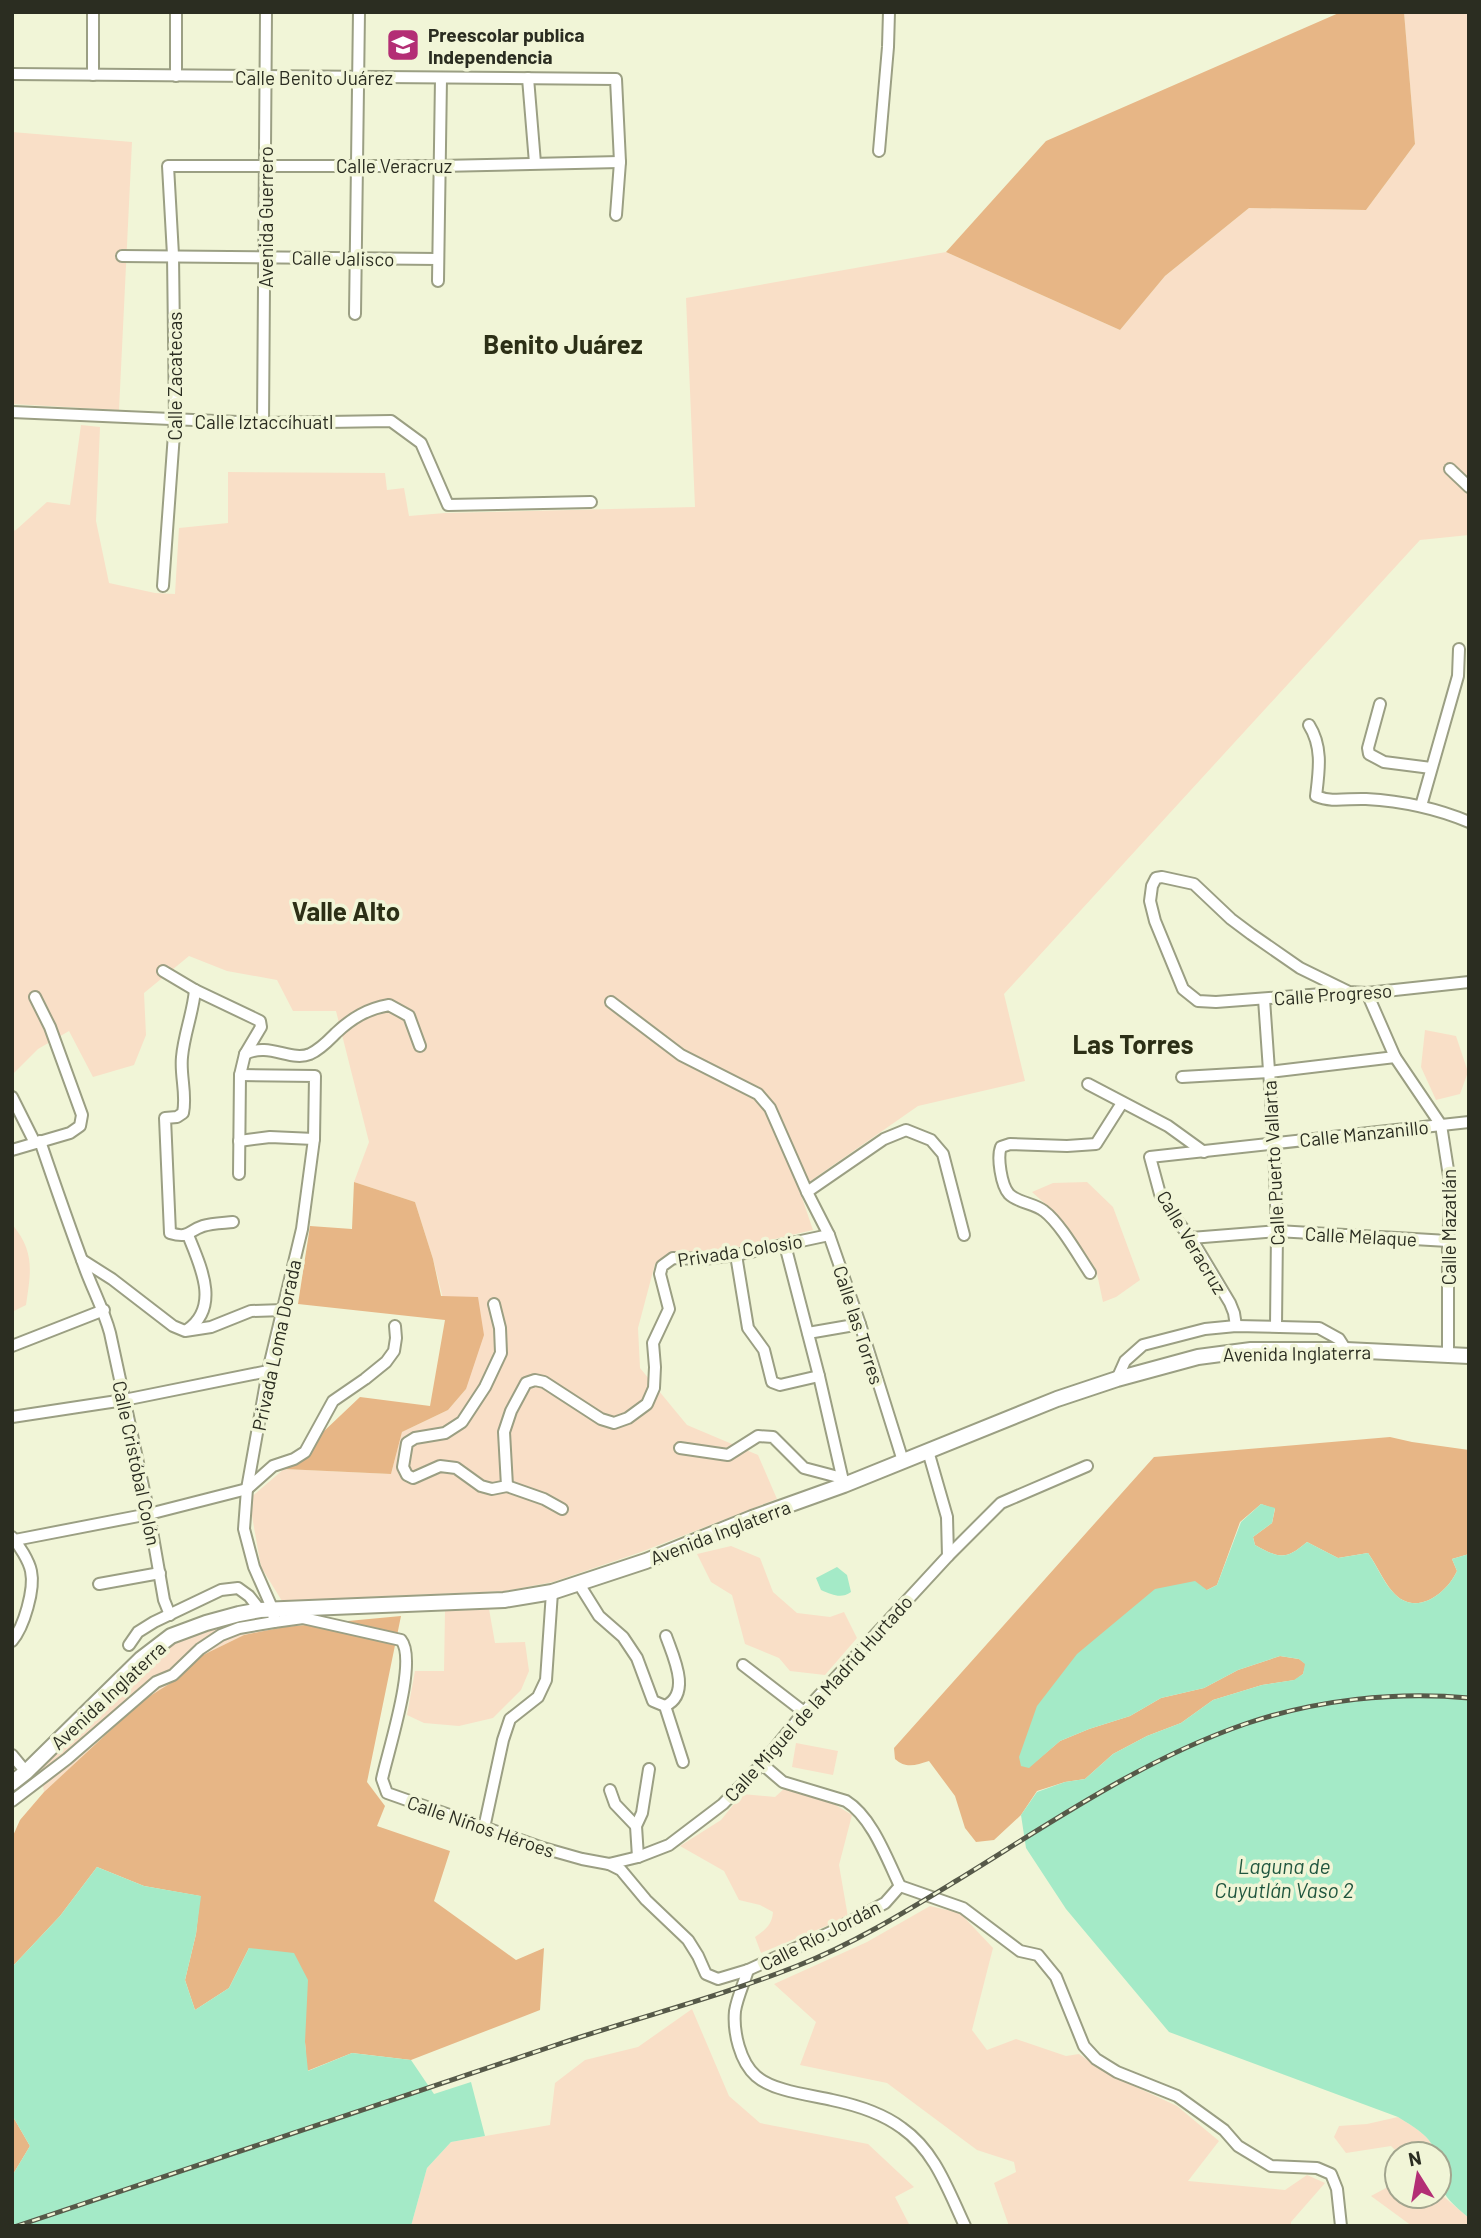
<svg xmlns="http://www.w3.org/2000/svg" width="1481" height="2238" font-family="Barlow,sans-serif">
	<rect width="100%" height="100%" fill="#f1f5d7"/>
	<g fill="#f9dfc7">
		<path d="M1404,12H1469V535L1420,540L1004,994L1025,1081L918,1106L799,1189L813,1230L724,1251L674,1252L655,1264L638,1328L640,1368L687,1425L758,1455L777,1499L641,1552L553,1582L505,1591L282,1601L261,1567L249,1499L284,1469L391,1474L402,1432L448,1410L466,1389L433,1259L415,1202L354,1182L369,1142L336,1011H293L277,980L227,971L189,956L144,993L146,1035L134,1065L93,1077L69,1031L38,1049L12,1075V531L16,530L47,502L70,505L81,425L100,427L96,521L109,583L155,593L175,594L179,528L228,523V472L385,473L387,490L404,488L409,516L445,513L695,507L686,298L946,252L1120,330L1165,276L1249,208L1366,210L1415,144Z"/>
		<path d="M12,132L132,142L119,410L12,404Z"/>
		<path d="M1425,1030L1456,1036L1468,1072L1460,1094L1436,1100L1421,1067Z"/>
		<path d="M1087,1182L1113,1207L1140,1280L1116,1297L1103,1302L1096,1269L1050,1208L1032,1192L1053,1183Z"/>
		<path d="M12,1224C35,1252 31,1271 26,1305L12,1312Z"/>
		<path d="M731,1546L760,1558L773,1592L797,1613L830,1617L844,1612L857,1638L825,1675L790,1671L779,1658L745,1644L732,1595L711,1582L697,1554Z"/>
		<path d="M489,1609L495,1643L525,1642L529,1671L521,1690L493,1718L459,1726L424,1723L407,1715L415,1671H444L445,1611Z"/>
		<path d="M255,1618L272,1630L244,1635L203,1655L177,1679L142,1701L44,1792L40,1768L145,1667L172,1644L211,1628Z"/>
		<path d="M796,1743L838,1751L833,1775L792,1767Z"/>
		<path d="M786,1787L824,1798L852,1815L839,1865L848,1917L761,1953L755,1937C765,1930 772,1925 773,1912L760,1905L739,1900L724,1871L680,1846L721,1820L742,1794L775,1797Z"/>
		<path d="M930,1906L960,1913L993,1948L972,2030L987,2050L1016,2039L1066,2056L1079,2054L1106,2073L1177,2106L1219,2141L1188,2181L1285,2190L1307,2175L1325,2183L1291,2222V2226H1009L994,2183L1016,2172L1014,2162L977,2150L887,2083L800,2065L816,2022L774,1984L867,1942Z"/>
		<path d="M692,2009L729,2096L760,2123L868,2144L914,2187L895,2197L910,2226H411L427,2168L451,2142L550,2125L555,2083L585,2060L638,2047Z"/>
		<path d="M1398,2117C1412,2126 1432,2136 1436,2154H1399L1391,2146L1346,2153L1334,2137L1339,2126L1367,2124Z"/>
		<path d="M1439,2172L1444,2197L1469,2218V2226H1412L1371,2196L1397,2182V2196H1439Z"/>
	</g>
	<g fill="#e7b686">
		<path d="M1341,12H1404L1415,144L1366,210L1249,208L1165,276L1120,330L946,252L1046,141Z"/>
		<path d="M354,1182L415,1202L433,1259L441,1296L478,1297L484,1335L466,1389L448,1410L402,1432L391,1474L284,1469L360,1397L430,1406L445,1320L298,1304L310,1226L352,1229Z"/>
		<path d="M1390,1437L1412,1442L1469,1450V1554L1452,1559L1457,1571C1446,1595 1414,1618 1392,1591C1384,1582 1376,1564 1368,1553L1338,1558L1307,1542C1285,1561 1279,1558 1255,1545L1253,1537L1272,1523L1275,1509L1261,1504L1240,1522L1217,1585L1207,1590L1029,1767L1060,1741L1089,1729L1130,1716L1161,1698L1204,1688L1238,1670L1280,1656L1299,1659L1306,1664L1303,1674L1295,1680L1262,1685L1213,1700L1181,1723L1147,1736L1113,1754L1085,1779L1065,1782L1037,1791L1021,1815L994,1840L976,1842L965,1828L955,1796L929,1761C916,1765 906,1769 895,1759L894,1748L1154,1457Z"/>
		<path d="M401,1616L367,1782L385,1806L377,1826L450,1851L434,1901L516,1960L544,1948L540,2010L411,2060L352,2053L307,2071L305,2042L249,1948L229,1988L195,2010L185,1980L196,1934L200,1896L144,1886L97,1867L60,1916L12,1967V1838L20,1820L44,1792L142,1701L177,1679L203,1655L244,1635L284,1627Z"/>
		<path d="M12,2115L30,2146L12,2176Z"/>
	</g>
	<g fill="#a4eac7">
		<path d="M1261,1504L1275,1508L1272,1523L1253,1537L1255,1545C1279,1558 1285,1561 1307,1542L1338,1558L1368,1553C1376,1564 1383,1581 1392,1591C1414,1618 1446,1595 1457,1571L1452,1559L1469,1554V2218C1441,2194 1439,2192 1439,2154H1436C1432,2136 1412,2126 1398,2117L1169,2032L1066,1909L1026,1848L1021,1815L1037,1792L1065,1782L1085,1779L1113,1754L1147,1736L1181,1723L1213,1700L1262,1685L1294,1680L1303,1674L1305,1664L1299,1659L1280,1656L1238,1670L1204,1688L1161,1698L1130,1716L1089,1729L1060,1741L1029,1768L1021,1766L1019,1757L1037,1706L1077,1654L1155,1589L1195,1581L1207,1590L1217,1585L1241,1522Z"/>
		<path d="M837,1567L847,1575L851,1592C841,1599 833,1595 821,1590L816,1578Z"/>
		<path d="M97,1867L144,1886L201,1896L196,1934L185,1980L195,2010L229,1988L249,1948L294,1953L308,1980L305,2042L308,2071L352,2053L411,2060L434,2094L471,2082L485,2136L451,2142L427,2168L411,2226H12V2176L30,2146L12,2115V1967L60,1916Z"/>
	</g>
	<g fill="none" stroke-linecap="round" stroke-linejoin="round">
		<defs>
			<g id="minor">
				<path d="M12,74L616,79L620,162L616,215"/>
				<path d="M93,75V12"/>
				<path d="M176,76V12"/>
				<path d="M528,78L535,163"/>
				<path d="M879,151L888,47L889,12"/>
				<path d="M122,256L438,259"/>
				<path d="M438,281L441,78"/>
				<path d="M355,314L359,12"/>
				<path d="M12,412L263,423L391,421L421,443L448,505L591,502"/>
				<path d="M263,423L266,12"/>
				<path d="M1450,469L1469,487"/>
				<path d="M163,586L175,420L173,255L168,166H440L620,162"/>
				<path d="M1380,704L1368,748L1369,754L1384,762L1431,768"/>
				<path d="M1309,725C1323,747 1319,771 1316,796C1332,803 1349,798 1366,799C1401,801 1436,808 1469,822"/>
				<path d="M1421,806L1458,676L1459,649"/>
				<path d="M163,971L195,990L260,1021L261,1027L245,1054L240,1075L239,1174"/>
				<path d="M195,990C193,1013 184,1034 182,1057C180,1076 187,1094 183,1113L177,1117L165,1118L170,1233C189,1239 188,1231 203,1226C212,1223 224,1223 233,1222"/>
				<path d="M1349,992L1300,968L1251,934L1231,919L1194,884L1162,877L1156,878L1152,886L1150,901L1155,921L1183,989L1198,1001L1216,1002L1349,992L1367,993L1469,982"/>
				<path d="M1367,993L1395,1057L1441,1125L1451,1189L1448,1241V1355"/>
				<path d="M1264,999L1274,1142L1277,1231L1276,1326"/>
				<path d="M611,1002L681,1055L758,1094L770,1108L807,1192L829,1235L860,1324L903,1461"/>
				<path d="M245,1054C269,1042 291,1062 310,1054C321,1049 328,1041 336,1033C352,1018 367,1009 389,1005L409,1016L420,1046"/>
				<path d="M240,1075L315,1076L314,1139L302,1229L268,1371L247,1489L244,1529L254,1567L273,1610L274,1622L303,1618L401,1640C418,1660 388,1751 382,1779L387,1793L543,1848L582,1859L609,1864L638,1857L669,1845L723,1804L762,1764L804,1712L948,1556L947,1517L928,1451"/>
				<path d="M1182,1077L1269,1072L1395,1057"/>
				<path d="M1088,1084L1168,1126L1204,1152"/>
				<path d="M12,1097L35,1143"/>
				<path d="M40,1141C55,1185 70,1228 86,1271C94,1292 104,1311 110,1333L149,1514L164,1600L170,1615"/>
				<path d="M239,1141L270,1137L314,1139"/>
				<path d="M12,1150L70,1133L80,1126L82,1115L50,1027L35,997"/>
				<path d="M807,1192L884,1139L906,1130L931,1140L943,1154L964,1235"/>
				<path d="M1191,1238L1277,1231L1448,1241"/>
				<path d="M785,1245L819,1376L844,1485"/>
				<path d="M736,1255L748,1328L764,1350L772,1382L780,1385L819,1376"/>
				<path d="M82,1260L112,1279L173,1326L185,1331L211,1327L251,1311L284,1310"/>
				<path d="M1090,1273C1078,1255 1060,1223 1044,1211C1034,1203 1018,1203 1009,1194C1001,1185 997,1157 1001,1147L1010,1144L1067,1146L1096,1144L1122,1103"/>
				<path d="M494,1304L500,1328L501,1353L485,1387L462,1422L445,1433L415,1438L407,1443L403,1467L407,1475L413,1478L440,1466L456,1468L481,1486L492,1489L507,1486L504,1432L511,1411L526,1383L535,1380L544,1382L601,1419L614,1423L628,1418L647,1404L654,1388L655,1367L653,1343L669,1309L660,1274L662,1266L673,1258L703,1259L736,1255L829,1235"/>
				<path d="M1236,1326L1234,1313L1230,1303L1191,1238L1177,1221L1160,1194L1150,1157L1469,1122"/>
				<path d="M187,1330C221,1307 200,1265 188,1235"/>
				<path d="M808,1333L860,1324"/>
				<path d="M12,1346L104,1310"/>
				<path d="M1117,1379L1125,1361L1143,1345L1205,1329L1236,1326L1319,1328L1339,1339L1346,1350"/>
				<path d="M12,1417L124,1400L268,1371"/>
				<path d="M680,1448L728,1455L758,1436L773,1437L804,1468L842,1478"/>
				<path d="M507,1486L544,1499L562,1509"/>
				<path d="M12,1537C19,1545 29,1561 31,1571C35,1589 24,1627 12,1641"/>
				<path d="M15,1540L149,1514L247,1489L273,1466L294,1459L305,1452L333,1401L365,1379L386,1362L394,1351L396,1338L395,1326"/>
				<path d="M948,1556L1001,1503L1087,1466"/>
				<path d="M99,1584L160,1573"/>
				<path d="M579,1584L599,1616L623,1637L637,1658L653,1701L665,1706L683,1762"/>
				<path d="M129,1645L138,1632L154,1622L221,1590L238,1588L249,1596L260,1610"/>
				<path d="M743,1665L804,1712"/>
				<path d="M665,1706C692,1694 673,1656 666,1636"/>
				<path d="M12,1755L26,1772"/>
				<path d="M762,1764L783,1782L846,1801C872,1817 887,1859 900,1886"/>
				<path d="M610,1790L615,1804L636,1826"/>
				<path d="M12,1801L67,1759L156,1682L173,1675L200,1649L221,1635L239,1628L274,1622"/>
				<path d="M484,1828L503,1740L510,1719L538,1697L546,1680L552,1592"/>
				<path d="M638,1857L636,1826L642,1813L649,1769"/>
				<path d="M609,1864L621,1870L646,1900L688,1940L698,1956L706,1974L718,1979L748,1970L831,1932L885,1903L900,1886"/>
				<path d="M900,1886L963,1908L1020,1951L1038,1955L1056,1977L1084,2046L1096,2059L1117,2072L1177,2096L1224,2130L1238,2146L1271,2166L1317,2168L1331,2174L1337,2189L1341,2226"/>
				<path d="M748,1970C744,1983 737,1998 735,2011C733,2032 740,2062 756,2076C773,2091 810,2095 832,2100C856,2105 882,2113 902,2128C935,2151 948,2190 965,2226"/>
			</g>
			<path id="secondary" d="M12,1783L26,1772L141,1659L171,1636L206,1623L239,1614L260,1610L504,1600L552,1592L646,1561L752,1518L844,1485L1057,1399L1117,1379L1198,1357L1251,1350H1346L1469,1356"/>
		</defs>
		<use href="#minor" stroke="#9b9f83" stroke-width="14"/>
		<use href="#secondary" stroke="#9b9f83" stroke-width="18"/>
		<use href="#minor" stroke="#fff" stroke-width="10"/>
		<use href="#secondary" stroke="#fff" stroke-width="14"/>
		<defs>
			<path id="rail" d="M17,2226C198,2165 379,2104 559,2044C639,2017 719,1997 797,1966C853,1944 905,1912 956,1881C1049,1824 1141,1760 1245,1724C1315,1700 1395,1691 1469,1698"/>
		</defs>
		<use href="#rail" stroke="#565949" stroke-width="5"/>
		<use href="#rail" stroke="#f1f5d7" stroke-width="2.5" stroke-dasharray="8" stroke-linecap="butt"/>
	</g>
	<defs>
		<symbol id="school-square" viewBox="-11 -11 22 22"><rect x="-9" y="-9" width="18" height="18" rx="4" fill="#b32e75" stroke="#f1f5d7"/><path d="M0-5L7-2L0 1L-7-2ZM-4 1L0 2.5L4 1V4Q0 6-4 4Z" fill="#fff"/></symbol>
	</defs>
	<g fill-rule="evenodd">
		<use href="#school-square" x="384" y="26" width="38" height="38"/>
	</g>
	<g text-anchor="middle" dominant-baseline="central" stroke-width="7" stroke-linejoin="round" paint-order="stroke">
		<g font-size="19" font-weight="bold" fill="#2b2d21" stroke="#f1f5d7" text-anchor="start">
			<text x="428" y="34">Preescolar publica<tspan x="428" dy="22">Independencia</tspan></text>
		</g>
		<g font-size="19" fill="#2b2d21" stroke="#f1f5d7">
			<text x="314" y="77">Calle Benito Juárez</text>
			<text x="394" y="165">Calle Veracruz</text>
			<text transform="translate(265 217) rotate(-90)">Avenida Guerrero</text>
			<text transform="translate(343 258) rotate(1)">Calle Jalisco</text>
			<text transform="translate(174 376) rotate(-90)">Calle Zacatecas</text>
			<text x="264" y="421">Calle Iztaccíhuatl</text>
			<text transform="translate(1333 994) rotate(-4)">Calle Progreso</text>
			<text transform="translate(1364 1133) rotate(-6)">Calle Manzanillo</text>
			<text transform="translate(1273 1163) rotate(-93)">Calle Puerto Vallarta</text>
			<text transform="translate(1448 1227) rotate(-90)">Calle Mazatlán</text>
			<text transform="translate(1361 1236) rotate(3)">Calle Melaque</text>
			<text transform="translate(1192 1242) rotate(59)">Calle Veracruz</text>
			<text transform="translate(740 1250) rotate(-9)">Privada Colosio</text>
			<text transform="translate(859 1325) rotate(72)">Calle las Torres</text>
			<text transform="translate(276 1345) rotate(-78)">Privada Loma Dorada</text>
			<text transform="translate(1297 1353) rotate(-1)">Avenida Inglaterra</text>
			<text transform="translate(137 1463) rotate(78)">Calle Cristóbal Colón</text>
			<text transform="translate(720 1532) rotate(-21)">Avenida Inglaterra</text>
			<text transform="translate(108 1695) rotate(-43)">Avenida Inglaterra</text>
			<text transform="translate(818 1698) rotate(-48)">Calle Miguel de la Madrid Hurtado</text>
			<text transform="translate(481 1826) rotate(19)">Calle Niños Héroes</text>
			<text transform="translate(820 1935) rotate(-27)">Calle Río Jordán</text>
		</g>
		<g font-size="21" font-style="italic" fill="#20563f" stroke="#f1f5d7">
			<text x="1284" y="1865">Laguna de<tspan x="1284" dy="24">Cuyutlán Vaso 2</tspan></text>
		</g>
		<g font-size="26" font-weight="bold" fill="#2c2f16" stroke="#f1f5d7">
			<text x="563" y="343">Benito Juárez</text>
			<text x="346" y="910">Valle Alto</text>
			<text x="1133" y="1043">Las Torres</text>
		</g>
	</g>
	<rect width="1481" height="2238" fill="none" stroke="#2b2d21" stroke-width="28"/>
	<g transform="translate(1418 2175) rotate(349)"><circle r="33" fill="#f1f5d7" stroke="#a2a58e" stroke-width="2"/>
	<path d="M0-5L12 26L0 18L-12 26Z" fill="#b32e75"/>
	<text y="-10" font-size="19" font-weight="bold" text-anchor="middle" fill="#2b2d21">N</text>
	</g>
</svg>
